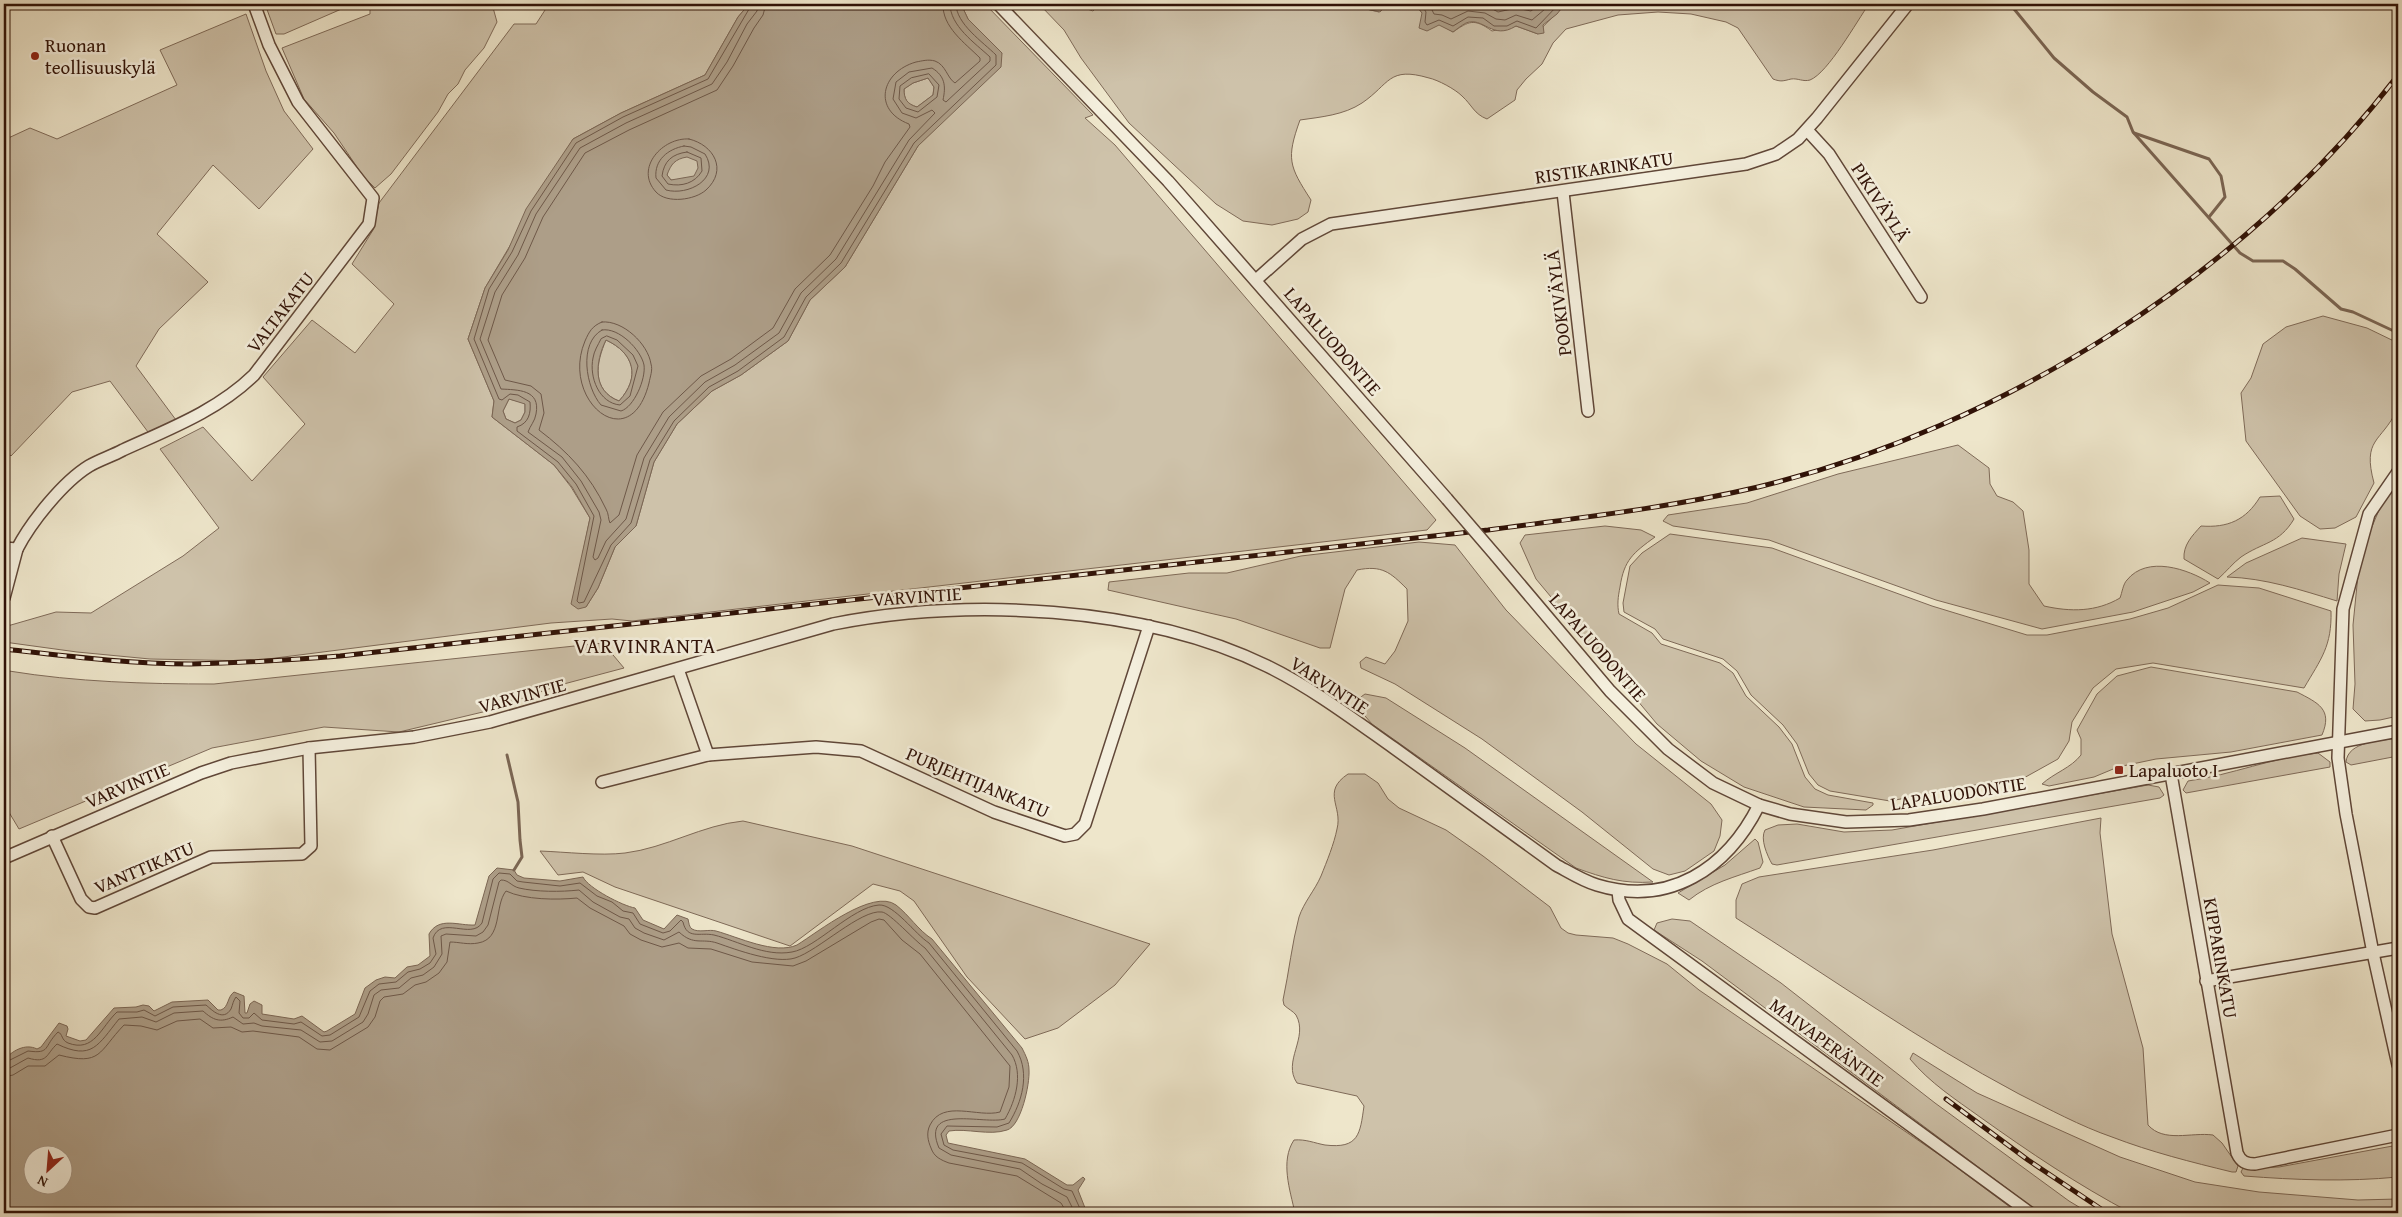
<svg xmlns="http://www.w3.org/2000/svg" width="2402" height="1217" font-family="'Gentium Book Plus',serif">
	<rect width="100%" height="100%" fill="#eee6cb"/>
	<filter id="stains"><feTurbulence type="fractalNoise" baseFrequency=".004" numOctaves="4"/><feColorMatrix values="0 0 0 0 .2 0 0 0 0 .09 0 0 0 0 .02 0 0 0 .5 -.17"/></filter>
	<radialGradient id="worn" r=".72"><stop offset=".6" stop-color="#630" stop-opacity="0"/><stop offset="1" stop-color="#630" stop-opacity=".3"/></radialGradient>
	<g fill="#cec2aa" stroke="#7f6a58">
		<path d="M265,4H353L284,34H276Z"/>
		<path d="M370,4H492L497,22L484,48L465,70L458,84L448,94L438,112L391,174L375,188L363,176L334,133L304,99L282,48L370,14Z"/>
		<path d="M547,4H749L738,17L705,75L621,113L573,139L485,288L468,339L494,401L492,417L554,465L571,487L590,518L583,552L586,607L598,588L615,547L636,526L654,462L677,424L712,391L741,375L788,341L810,300L845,267L918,146L956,108L1002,53L968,19L961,4H985L1093,115L1085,118L1115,145L1436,520L1427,530L632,621L612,619L551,623L252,661L150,659L77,652L4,642V627L56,612L91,613L183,556L219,528L160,449L203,427L252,481L305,424L263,377L312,320L355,353L394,304L352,264L373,230L379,203L514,24H536L547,7Z"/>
		<path d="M1039,4H1073L1093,11L1100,4H1354L1362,8L1379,12L1387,4H1415L1422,13L1453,32C1469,21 1474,18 1492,31L1516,26L1538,34C1545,22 1557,15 1565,4H1869C1857,21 1828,73 1810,80C1803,82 1798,78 1791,79C1783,81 1781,82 1773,79L1738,28L1726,22L1691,14L1658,12L1618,15L1566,29L1553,43L1542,64L1526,79L1517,90L1515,100L1487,119C1474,114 1472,105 1462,96C1455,89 1438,80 1429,78C1388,66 1390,84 1362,103C1344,115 1321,117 1300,120C1286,159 1289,166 1311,200L1308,212L1298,219L1272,225L1243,221L1216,204L1129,123L1081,58L1064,30Z"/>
		<path d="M246,14L266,71L284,111L313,149L259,209L213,165L157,234L208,282L159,329L136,366L176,420L148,432L110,381L72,392L11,456L4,449V140L30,128L57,139L177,85L160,50Z"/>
		<path d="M928,78L934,87L933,95L917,107C907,104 904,100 904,89L913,83Z"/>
		<path d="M709,151L692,182L671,180L667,175L671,157Z"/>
		<path d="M2323,316L2367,328L2398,343C2398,355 2401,401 2397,410C2381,443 2362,438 2374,483L2356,517L2335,528L2320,529L2300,516L2246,441L2241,393L2251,378L2263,344L2286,327Z"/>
		<path d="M606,340C634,353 641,377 619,401C591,390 596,363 606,340Z"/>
		<path d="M509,399L525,403V412L521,420L515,423L506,419L503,411Z"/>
		<path d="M1958,445L1989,468L1990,484L1997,496L2013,502L2023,511L2029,550V584L2044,606C2071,612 2096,612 2120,598C2122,593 2123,584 2127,580C2147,555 2188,569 2210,583L2193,592L2133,612L2042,629L1936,600L1769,540L1673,526L1663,521L1668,515L1747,503L1838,474Z"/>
		<path d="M2398,481V716L2380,720L2365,721L2353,709L2355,684L2353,625L2360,555L2382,503Z"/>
		<path d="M2280,496L2294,519C2279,544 2263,542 2241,557C2233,563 2226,572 2218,579L2184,559C2183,545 2192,536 2201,526C2228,528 2246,520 2260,497Z"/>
		<path d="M1605,526L1641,530L1655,537C1633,553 1624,560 1620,587C1618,597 1617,605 1619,614L1652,633L1661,644L1720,663L1733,673L1746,696L1779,727L1792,744L1805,777L1815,789L1828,795L1873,803V805L1866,810L1804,807L1744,787L1701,761L1657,724L1536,579L1520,543L1525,535Z"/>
		<path d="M1670,534L1772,548L1932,606L2027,635H2047L2130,619L2168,608L2218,585L2259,588L2331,611C2332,646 2321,659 2304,688L2153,663L2116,669L2093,688L2072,722L2069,741L2058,759L2022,779L1991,782L1890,801L1830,791L1818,785L1809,774L1797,744L1783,725L1751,695L1737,671L1723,659L1663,639L1655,629L1624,612L1623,603L1630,566L1642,553Z"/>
		<path d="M2302,538L2346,544L2339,574L2337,601C2301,590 2265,578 2227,577L2246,563Z"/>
		<path d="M1419,542L1455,545L1506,610L1636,744L1711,804L1722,820L1720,836L1714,851L1685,871L1669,875L1653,869L1582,812L1482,739L1395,684L1361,668L1360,662L1366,657L1385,664L1395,651L1408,621L1407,589C1390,572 1382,565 1357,570L1345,589L1330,648H1320L1236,619L1108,590L1109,582L1189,573H1227L1301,556Z"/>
		<path d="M603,643L624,668L560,685L487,711L399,732L324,727L212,748L19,829L4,804V698L9,671C76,682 146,684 214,684Z"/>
		<path d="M2151,667L2297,692C2318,703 2333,709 2322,735L2231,752L2156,759L2118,767L2094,777L2049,786L2042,784C2054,773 2071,768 2081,755V739L2077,730L2097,694L2117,676Z"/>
		<path d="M1365,694L1386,698L1465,748L1653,882C1623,884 1604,878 1576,868L1372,724L1358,708V699Z"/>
		<path d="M2398,738V756L2351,765L2346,762C2348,741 2381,741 2398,738Z"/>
		<path d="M2318,753L2330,762V767L2186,793L2183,790L2188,781C2232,775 2273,757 2318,753Z"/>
		<path d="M1348,774H1365L1378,783L1388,799L1399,808L1446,830L1483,856L1550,907L1561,928L1568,933L1576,935L1613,938L1628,944L1667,964L1699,990L1944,1158L2018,1213H1295C1290,1190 1280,1161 1294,1140C1306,1139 1314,1143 1325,1145C1359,1149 1360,1134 1364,1106L1357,1096L1297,1083C1282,1061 1309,1038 1296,1015C1293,1011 1288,1009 1284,1005L1283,1000C1289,972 1292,943 1299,917C1304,902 1315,890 1321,876C1327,861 1334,844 1337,829C1343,806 1321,792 1348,774Z"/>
		<path d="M2148,785L2159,787L2164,795L2160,798L1777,865L1772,864C1767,855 1760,839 1765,830L1778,825L1797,824L1844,832L1892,830Z"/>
		<path d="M2101,818L2100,833L2112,934L2143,1048L2148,1125C2164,1143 2191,1132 2213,1135L2222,1143L2238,1166L2236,1172H2232C2191,1162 2151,1152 2112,1137C2080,1126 2049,1109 2019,1094C1921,1042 1830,977 1736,918V900L1742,884L1759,877L1933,850Z"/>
		<path d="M743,821L852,846L1150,944L1115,985L1058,1028L1025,1039L967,977L914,901L900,891L873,884L790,946L615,887L583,872L558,875L540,851C566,852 600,856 625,853C666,848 702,825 743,821Z"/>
		<path d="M1755,839L1758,842L1763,862L1760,868C1735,877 1710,883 1689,900L1678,893L1725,865Z"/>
		<path d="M1672,919L1690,921L1781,983L1935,1103L2069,1201L2089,1213H2040L1702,961L1654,930L1657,923Z"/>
		<path d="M1913,1053L1977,1093L2120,1157L2195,1182L2259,1192L2358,1200L2398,1199V1213H2131C2078,1185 2029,1152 1980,1117C1955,1099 1930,1083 1910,1059Z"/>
		<path d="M2398,1145V1177C2346,1182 2296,1180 2244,1176L2241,1172L2243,1168L2279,1167Z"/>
	</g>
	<g fill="#ad9e88" stroke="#7b6654" fill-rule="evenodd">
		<path d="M749,4H961L968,19L1002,53L1001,67L918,146L845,267L810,300L788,341L741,375L712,391L677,424L654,462L636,526L615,547L598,588L586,607L578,609L571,604L590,518L572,487L554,465L492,417L494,401L468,339L485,288L508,250L526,209L573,139L621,113L705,75L738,17ZM928,78L934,87L933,95L917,107C907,104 904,99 904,89L913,83ZM687,157L697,161L698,168L694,176L671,180L667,175C671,164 675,159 687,157ZM606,340C634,353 641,377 619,401C592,391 595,362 606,340ZM509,399L525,404V412L521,420L515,423L506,419L503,411Z"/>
		<path d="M1354,4H1387L1380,12L1362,8Z"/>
		<path d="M1415,4H1565L1557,14L1543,25L1544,33L1538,34L1516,26C1492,41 1483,16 1466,23C1462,25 1457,29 1453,32L1439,25L1427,31L1419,28L1422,13Z"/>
		<path d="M497,868L514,870L517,875L524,878L560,881L583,877C588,888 623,906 635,908L643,920L664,929L677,915L688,919C689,923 689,927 692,929C699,933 709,929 716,931C738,937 775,955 797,945C818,932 873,888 896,905C909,915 918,930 932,939L1022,1048C1026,1056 1029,1062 1029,1070C1030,1084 1021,1126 1007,1130C989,1136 967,1128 949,1131L946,1135L948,1143L1025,1159L1067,1185H1073L1083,1177L1085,1179L1078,1190L1087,1213H4V1060C12,1051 25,1043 37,1049L41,1047L59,1023L67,1026L68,1029L66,1036L80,1041L86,1040L114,1008L136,1007L143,1005L149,1006L154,1011L172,1002L208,1000L218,1010H221C229,1007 227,997 234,992L244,996L245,1013H247L250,1004L254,1001L262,1005V1014L294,1019L302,1016L324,1032L327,1031L355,1014L365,988L376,980L385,977L395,978L407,967L418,965L430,956L429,934C439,916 459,926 475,925L489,876ZM62,1154V1184H32V1154Z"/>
	</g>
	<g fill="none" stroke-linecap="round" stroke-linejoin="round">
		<g stroke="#6e5848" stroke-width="1">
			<path d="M752,4L708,79L623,117L576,143L531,211L512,252L489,289L474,339L499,399L502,400L510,394L518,395L530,402C531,413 529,423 517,427V431L558,462L576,484L594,516L577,601L579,603L584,602L611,545L631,523L650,460L674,421L709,387L738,371L784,337L806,297L841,263L914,143L996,65V55C983,42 956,24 956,4"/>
			<path d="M758,4L757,11L747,24L727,62L712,84L626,123L580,148L536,214L518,255L495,292L480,339L501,389C517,390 541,389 536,414C535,421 530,426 528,432L562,457L581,481L599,512L601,520L593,557L595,560L598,558L606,541L626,519L644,458L669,417L705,382L735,365L779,333L801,293L836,259L909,140L935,113L932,110L916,118L902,113L893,99L896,82L909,72L932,68C945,76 946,86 943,100L946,102L990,61V57C975,43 950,26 950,4"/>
			<path d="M766,4L763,15L754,28L733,66L717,90L629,130L585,153L543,217L525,258L502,295L488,340L505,380L531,386L541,394L544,413L539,430C568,452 590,475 606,509C609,514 608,519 610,523L619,515L637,455L663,412L701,376L731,359L773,328L795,289L830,255L873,186L885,162L910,127L909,124C872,110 881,72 916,62C922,61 928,59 935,61C946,65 947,78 955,83L980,61V58C965,43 942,27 943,4"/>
			<path d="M1421,4L1426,12L1425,22L1427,25L1439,20L1453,26L1468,17L1483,18L1494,26H1507L1517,21L1536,28L1559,4"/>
			<path d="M1429,4L1434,14L1442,15L1451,19L1468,11L1485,13L1496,19L1505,20L1516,15L1532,20L1551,4"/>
			<path d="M1474,4L1487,6L1498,12L1516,8L1531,11L1540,4"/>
			<path d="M929,74L939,85L937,97L918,112L906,108L899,99L900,86L911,78Z"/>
			<path d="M689,139C714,145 728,170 706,190C695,200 667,204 656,192C634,168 663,137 689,139Z"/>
			<path d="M684,146L691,147L705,154C721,179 688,196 666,190L656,178C654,160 668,149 684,146Z"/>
			<path d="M687,152L701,158L702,171C695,183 682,187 668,184L662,176C664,161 672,154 687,152Z"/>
			<path d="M602,322C623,320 648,344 651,364C653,370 650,377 649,383C630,459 560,400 585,341C589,332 592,326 602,322Z"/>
			<path d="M602,330C619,327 641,350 644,365C646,379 634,407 621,411L601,405C586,388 578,343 602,330Z"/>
			<path d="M607,336L617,340L633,355L638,366L630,396L620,405C599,403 589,377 593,358C594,351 598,345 601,339Z"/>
			<path d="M4,1063L28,1051C51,1054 43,1047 58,1032C63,1034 61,1040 68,1043C94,1053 101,1027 117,1012H137L144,1010L155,1016L173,1007L206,1005C212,1010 223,1022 231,1009C233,1004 233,1001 236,997L240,1001L239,1013L243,1018H249L254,1013L262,1020L294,1024L301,1022L322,1036L330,1035L359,1017L370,991L379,984L396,982L408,972L420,969L430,963L436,954L433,938C441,915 471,940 482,923L493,879L499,873L510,874L517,881L523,882L560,886L580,883L597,896L612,902L623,911L633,913L640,924L663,933L670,931L681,920L683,922C687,940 700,932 714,935C738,941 765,957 792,952C816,948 852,907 879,905C894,904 915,934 929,943L1017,1051C1030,1074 1022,1102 1009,1123L997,1127L947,1126L941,1134L944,1145L953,1150L1022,1163L1064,1189L1072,1191L1082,1213"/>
			<path d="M4,1069L10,1068L28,1058C48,1064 46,1054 57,1044C92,1061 98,1045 119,1019L142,1017L156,1022L174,1013L203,1011C213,1020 220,1023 233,1017L243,1024L254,1023L262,1026L301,1030L320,1042L332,1041L363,1022L368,1014L374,995L381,990L399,988L411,978L423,975L434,967L442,954L441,936L446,934L476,936L483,932L488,925L499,882L501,880C509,880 511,886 519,888C536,892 561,892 579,890L593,902L620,917L629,919L635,928L644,933L664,940L679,932C694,946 702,938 717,943C737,950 775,964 795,958C818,951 861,909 882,912C890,913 915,941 925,948L1012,1055C1023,1074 1016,1100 1005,1119C984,1125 920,1103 939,1148L951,1155L1020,1169L1042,1184L1067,1197L1075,1213"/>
			<path d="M4,1077L13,1075L28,1066H45L59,1055C102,1066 98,1052 124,1025L141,1026L157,1030L177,1021L200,1019L213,1028L231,1027L242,1032L253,1031L299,1037L317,1049L330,1050L368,1027L375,1017L380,1001L384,997L403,994L415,985L426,982L439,973L447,962L450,942C459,942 468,945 478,943C503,939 494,906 506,891C525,900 557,900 577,898L590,908L624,926L630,934L641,940L662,947L679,943L688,948L711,949L752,962L793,966L806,961L871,922L879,919L884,920L902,940L920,954L1010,1066L1009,1087L1000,1112C978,1118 943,1099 930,1125C926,1133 928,1141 931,1148C934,1157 941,1160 949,1163L1017,1176L1061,1203L1067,1213"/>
		</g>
		<g stroke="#7b6654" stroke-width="3">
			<path d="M2010,4L2054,58L2093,92L2127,117L2133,132L2240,253L2253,261H2283L2295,269L2341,309L2353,312L2398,333"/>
			<path d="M2134,133L2209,159L2221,176L2225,197L2209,217"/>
			<path d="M507,755L518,802L520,840L522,857L514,870"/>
		</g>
		<defs>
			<g id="minor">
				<path d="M998,4L1168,181L1447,499"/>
				<path d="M1807,130L1829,154L1921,297"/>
				<path d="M1563,192L1588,411"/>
				<path d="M1256,280L1302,239L1331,224L1746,164L1776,154L1798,139L1817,118L1908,4"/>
				<path d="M2398,472L2369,514L2343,609L2338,758L2346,814L2373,953L2398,1065"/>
				<path d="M4,548L17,549C31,522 63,482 89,466C99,460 112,456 123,450C169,429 217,411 254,375L369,224L373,198L298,102L269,45L254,4"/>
				<path d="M1496,556L1610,691L1668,749L1713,783L1759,805L1790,814L1846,822L1909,820L1983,809L2398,731"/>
				<path d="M4,598L17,549"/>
				<path d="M678,669L708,755L816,747L861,751L994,812L1065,836L1075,834L1085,824L1149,626"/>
				<path d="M2171,774L2237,1153C2241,1162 2246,1164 2255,1164L2398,1135"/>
				<path d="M602,782L708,755"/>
				<path d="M52,836L81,899L89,907L95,908L211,857L302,854L311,846L309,748"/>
				<path d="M4,858L201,773L231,763L309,748L414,737L490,722L833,624C967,598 1142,605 1267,666C1312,688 1353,719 1394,748C1448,787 1502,826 1556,865C1569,872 1583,881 1597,885C1669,907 1727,869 1759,805"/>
				<path d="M1618,891L1619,900L1628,919L2030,1213"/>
				<path d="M2206,981L2398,948"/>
			</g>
		</defs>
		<use href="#minor" stroke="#604738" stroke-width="14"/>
		<use href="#minor" stroke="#f4efdd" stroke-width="11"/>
		<defs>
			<g id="rail">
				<path d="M4,649C66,656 128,664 191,664C240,663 290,660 340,656L1488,530C1578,518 1669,508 1758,487C2001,428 2246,274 2398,75"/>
				<path d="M1946,1099L2028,1160L2107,1213"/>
			</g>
		</defs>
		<use href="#rail" stroke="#301207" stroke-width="5"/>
		<use href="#rail" stroke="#f4efdd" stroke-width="3" stroke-dasharray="9" stroke-linecap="butt"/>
		<defs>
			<path id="minor-bridge" d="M1447,499L1496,556"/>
		</defs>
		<use href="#minor-bridge" stroke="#604738" stroke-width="14" stroke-linecap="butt"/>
		<use href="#minor-bridge" stroke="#f4efdd" stroke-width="11"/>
	</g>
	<g fill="#8f2418" stroke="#f4efdd" stroke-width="2">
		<circle cx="35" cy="56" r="5"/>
		<rect x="2114" y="765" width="10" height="10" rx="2.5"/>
	</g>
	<g text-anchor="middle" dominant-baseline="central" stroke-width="5" stroke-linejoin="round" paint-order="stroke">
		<g font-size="19" fill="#301207" stroke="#f4efdd" text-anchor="start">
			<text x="45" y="45">Ruonan<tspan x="45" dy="22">teollisuuskylä</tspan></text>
			<text x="2129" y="770">Lapaluoto I</text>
		</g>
		<g font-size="19" fill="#301207" stroke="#f4efdd">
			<text transform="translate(1604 167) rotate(-8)">RISTIKARINKATU</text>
			<text transform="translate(1881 202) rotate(57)">PIKIVÄYLÄ</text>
			<text transform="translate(1558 303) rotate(-97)">POOKIVÄYLÄ</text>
			<text transform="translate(280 312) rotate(-52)">VALTAKATU</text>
			<text transform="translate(1333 341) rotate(49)">LAPALUODONTIE</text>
			<text transform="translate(917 596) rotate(-4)">VARVINTIE</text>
			<text transform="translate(1598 647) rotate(49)">LAPALUODONTIE</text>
			<text transform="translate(1330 685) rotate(33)">VARVINTIE</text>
			<text transform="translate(522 695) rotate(-15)">VARVINTIE</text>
			<text transform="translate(978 782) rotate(23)">PURJEHTIJANKATU</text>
			<text transform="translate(127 785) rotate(-23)">VARVINTIE</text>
			<text transform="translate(1958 793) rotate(-9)">LAPALUODONTIE</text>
			<text transform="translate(144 867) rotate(-23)">VANTTIKATU</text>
			<text transform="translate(2221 958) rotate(80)">KIPPARINKATU</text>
			<text transform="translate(1827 1042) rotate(36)">MAIVAPERÄNTIE</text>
		</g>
		<g font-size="21" letter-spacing="1" fill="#301207" stroke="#f4efdd">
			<text x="645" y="645">VARVINRANTA</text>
		</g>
	</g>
	<rect width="2402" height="1217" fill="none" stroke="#eee6cb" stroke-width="20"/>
	<rect x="5" y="5" width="2392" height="1207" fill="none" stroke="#301207" stroke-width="2.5"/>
	<rect x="10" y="10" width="2382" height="1197" fill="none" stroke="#301207"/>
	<g transform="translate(48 1170) rotate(206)"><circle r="24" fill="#f4efdd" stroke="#a69787"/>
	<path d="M0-4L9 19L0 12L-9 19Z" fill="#8f2418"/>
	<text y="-8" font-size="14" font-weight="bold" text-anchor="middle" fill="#301207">N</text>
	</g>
	<rect width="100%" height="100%" filter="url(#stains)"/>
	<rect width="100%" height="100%" fill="url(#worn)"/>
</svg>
